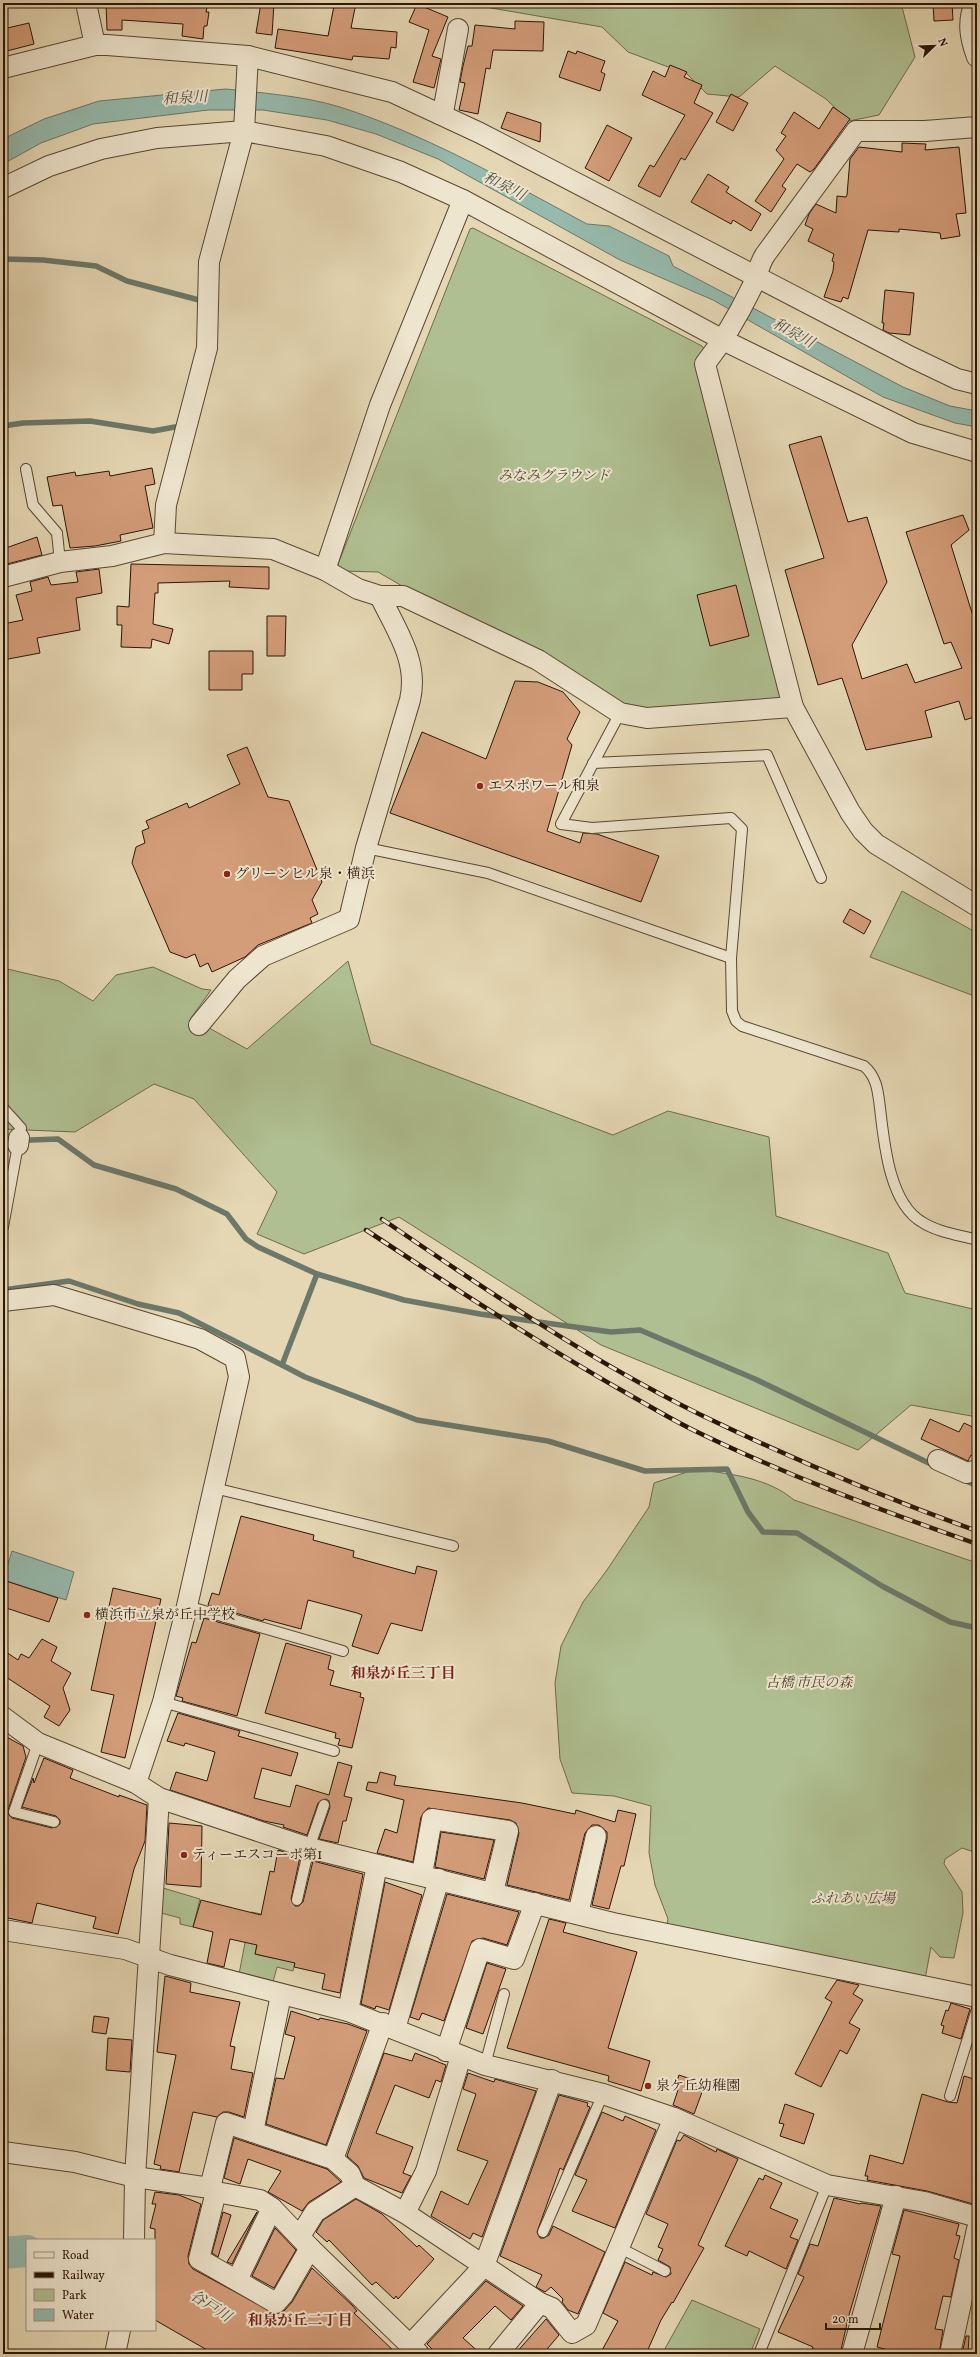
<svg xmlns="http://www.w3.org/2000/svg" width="980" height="2357" font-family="Vollkorn,'Noto Serif JP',serif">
	<rect width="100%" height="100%" fill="#e5d7b4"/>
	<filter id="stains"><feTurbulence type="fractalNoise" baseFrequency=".005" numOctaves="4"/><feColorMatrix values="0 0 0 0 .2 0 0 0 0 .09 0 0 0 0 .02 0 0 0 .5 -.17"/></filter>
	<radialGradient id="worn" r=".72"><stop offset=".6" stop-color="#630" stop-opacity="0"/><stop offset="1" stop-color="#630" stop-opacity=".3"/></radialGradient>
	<g fill="#afbf91" stroke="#6e6a4c">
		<path d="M478,3H901L915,57L879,115L849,121L826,99L775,66L739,97L707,94L687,74L628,52L602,27L491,8Z"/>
		<path d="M473,228L702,346L704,349L698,357L787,694L783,702L735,710L630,709L447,612L378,572L341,571L338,564L470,229Z"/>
		<path d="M902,891L977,933V997L870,957Z"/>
		<path d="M348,961L371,1044L613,1135L668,1111L769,1137L776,1216L888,1253L905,1293L977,1310V1417L911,1405L858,1450L601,1345L399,1217L304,1254L257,1234L277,1192L194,1099L154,1084L75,1132L3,1129V968L59,981L93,1001L116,975L153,967L202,989L211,990L191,1018L247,1049Z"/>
		<path d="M700,1470C732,1474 768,1478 794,1500L977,1563V1853L962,1848L945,1859L944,1864L962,1892L963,1913L954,1958L940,1957L931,1947L925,1979L667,1925L668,1919L655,1885L649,1853L651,1806L614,1796L572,1793L560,1759L555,1683L561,1646L583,1602L607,1570L649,1507L654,1483L687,1472Z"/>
		<path d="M163,1888L200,1899L193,1927L180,1924V1918L161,1913Z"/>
		<path d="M251,1912L281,1918L261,1924L255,1954L278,1959L285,1930L300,1941L293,1971L277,1967L273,1982L239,1974Z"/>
		<path d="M692,2300L760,2329L750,2354H662Z"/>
	</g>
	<g fill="#96baad" stroke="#6c786a">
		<path d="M226,89C263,93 304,96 340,107C427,135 507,181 587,224L609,226L669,256L673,266L903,387L950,406L977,411V427L955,423L883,397L713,300L620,260L438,159L376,134L327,120L263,110H208L93,124L41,143L3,164V139L44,119L99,101Z"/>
		<path d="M12,1551L74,1572L66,1600L3,1580Z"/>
	</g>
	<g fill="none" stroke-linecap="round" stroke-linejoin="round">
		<g stroke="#6c786a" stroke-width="5.5">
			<path d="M3,259L43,260L96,266L127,281L199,300"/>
			<path d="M3,426L23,423L90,421L153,431L175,427"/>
			<path d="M3,1141L58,1139L94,1165L176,1189L227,1214L246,1239L258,1247L317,1274L282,1365L305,1377L417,1420L548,1441L645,1471L727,1469L748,1512L763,1532L797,1533L882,1586L950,1622L977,1628"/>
			<path d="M317,1274L404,1300L480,1314L611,1332L640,1330L755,1379L935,1466"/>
			<path d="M3,1290L69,1281L138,1304L179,1313L282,1365"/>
			<path d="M964,1480L973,1484L977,1483"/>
		</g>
		<path stroke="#96baad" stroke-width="32" d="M3,2253L27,2251"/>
	</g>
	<g fill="#d49d7a" stroke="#2c1506">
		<path d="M106,3H208L206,12H209L207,26H204L203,39L182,36L183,24L122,20V30H107Z"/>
		<path d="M261,3H274L272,35L256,33Z"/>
		<path d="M337,3H356L351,28L397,32L396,48L391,47L389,59L353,56L352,60L275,48L278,29L328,36L334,6L337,7Z"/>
		<path d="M933,3H952L953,20L934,21Z"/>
		<path d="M417,4L448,17L432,56L441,59L434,88L413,82L429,30L409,22Z"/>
		<path d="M515,21L544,22L543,51L493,50L490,69L486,68L478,114L459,110L465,83L460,82L463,66L468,46H472L475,25L515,29Z"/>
		<path d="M29,23L34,44L3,52V29Z"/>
		<path d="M568,51L576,54L577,51L605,61L601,72L605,74L600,91L559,77Z"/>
		<path d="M670,65L687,72L684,77L702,85L694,103L713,113L685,160L681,158L660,197L638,186L650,165L654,167L685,115L642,95L653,71L665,77Z"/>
		<path d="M731,94L748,103L733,131L716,122Z"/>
		<path d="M833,107L850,119L814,169L810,172L797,164L782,186L786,189L771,212L755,201L784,159L776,150L786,136L781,133L794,112L819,129Z"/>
		<path d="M507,112L541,123L540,142L501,128Z"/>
		<path d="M607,125L632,138L609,181L585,168Z"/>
		<path d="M902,143L926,144L925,150L959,147L966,213L956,214L960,236L941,239L940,233L899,229V232L868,230L848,299L843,297L841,302L824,297L833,271L834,262L832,261L834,254L808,241L813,229L805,225L809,214L816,204L836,213L837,196L846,197L847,195L850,159L859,147L902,152Z"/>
		<path d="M708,174L729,187L726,192L761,214L751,231L733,220L731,224L691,202Z"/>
		<path d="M885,290L914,293L910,335L889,333L883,330L884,323H882Z"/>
		<path d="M821,436L848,522L867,517L887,582L852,645L862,679L907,664L915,683L962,668L951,642L944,644L906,532L963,515L969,530L951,545L977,629V716L965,720L959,701L925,711L932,737L866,750L842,678L818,685L785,570L824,558L789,445Z"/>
		<path d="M152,468L155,484L145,486L153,528L120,535L121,541L95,546L70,548L62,505L53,506L47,477L75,472L76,476L109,471L110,476Z"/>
		<path d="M37,537L42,555L3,565V549Z"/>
		<path d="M131,564L269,567V589L229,587L230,581L158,583V593H155L153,624L173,629L169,644L152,639L151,648L121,647L122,625H117V606L129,607Z"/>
		<path d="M99,569L102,593L76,598L80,630L37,638L40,653L3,660V624L23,620L16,595L32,591L30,582L48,577L51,585L78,582L76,572Z"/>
		<path d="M736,585L749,636L710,646L697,595Z"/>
		<path d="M267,616H286L285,656H267Z"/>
		<path d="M209,651H253V674H242V690H209Z"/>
		<path d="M515,681L538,682L563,692L580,712L567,739L572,745L547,831L580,843L583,833L597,834L659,856L641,902L390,813L422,732L486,759Z"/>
		<path d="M247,747L268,797L289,801L322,882L312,900L318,914L310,918L312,923L258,945L245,957L212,972L208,963L200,967L195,954L186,958L170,952L132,863L136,847L145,843L142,831L149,828L146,821L187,803L189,808L240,784L227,755Z"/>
		<path d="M850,909L871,921L864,934L843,922Z"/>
		<path d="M930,1419L959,1432L964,1423L977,1429V1457L971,1455L968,1461L921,1439Z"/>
		<path d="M241,1516L314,1535L313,1540L354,1551L353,1557L415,1574L417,1566L437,1571L422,1631L391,1623L378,1654L352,1646L362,1615L357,1613L308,1600L301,1629L264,1619L263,1621L208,1605L212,1593L219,1595Z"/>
		<path d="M3,1580L58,1598L49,1622L3,1607Z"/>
		<path d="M113,1588L161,1599L125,1758L101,1752L114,1695L91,1690Z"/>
		<path d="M204,1618L260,1634L237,1716L182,1701L183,1698L176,1696L192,1642L196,1643Z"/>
		<path d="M42,1639L57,1647L51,1661L71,1673L63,1688L70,1710L59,1726L44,1717L50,1706L3,1675V1650L18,1660L21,1654L29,1658Z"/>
		<path d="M286,1643L331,1656L328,1669L334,1671L330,1685L361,1693L360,1697L364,1698L352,1748L338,1745L340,1739L335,1738L336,1733L265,1713Z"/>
		<path d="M178,1713L240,1731L238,1736L298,1753L291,1776L262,1768L254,1798L290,1807L296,1785L329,1795L338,1762L352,1766L344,1796L352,1798L346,1821H343L338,1843L319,1839L330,1807L329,1801L326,1799L318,1803L307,1835L283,1827L284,1825L264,1821L170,1790L176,1772L207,1781L215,1752L185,1743L184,1746L167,1741Z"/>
		<path d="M3,1735L23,1746L26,1757L8,1810V1814L12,1818L52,1828L60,1824V1820L56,1816L22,1807L33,1778L34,1783L44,1758L73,1770L70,1778L119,1797V1795L147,1805L145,1841L134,1869L118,1934L93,1928L96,1917L37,1903L32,1923L3,1917Z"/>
		<path d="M380,1772L396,1776L394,1785L522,1803L575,1814L576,1810L615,1822L618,1810L636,1814L624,1866H621L609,1909L592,1905L607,1839V1832L599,1825H592L585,1833L569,1900L507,1885L519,1833L516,1823L510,1820L428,1808L421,1817L413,1862L377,1853L385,1829L397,1833L404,1800L366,1790L368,1782L377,1783Z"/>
		<path d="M169,1823L202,1826L201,1887L166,1884Z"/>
		<path d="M441,1832L494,1840L484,1879L435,1867Z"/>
		<path d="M278,1850L300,1857L291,1899L295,1906H299L303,1902L313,1861L363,1874L340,1993L322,1989L325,1974L294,1967L295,1963L255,1954L257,1945L230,1939L224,1967L207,1963L213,1932L193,1927L201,1900L261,1915L270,1871L274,1872Z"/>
		<path d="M385,1882L422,1895L389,2010L376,2006L375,2009L361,2004Z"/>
		<path d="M447,1894L519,1912L507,1945L483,1938L472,1941L444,2021L422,2013L419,2020L410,2017Z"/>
		<path d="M549,1919L566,1923L563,1932L637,1952L608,2048L650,2061L641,2091L608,2081L609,2076L507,2048Z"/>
		<path d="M487,1963L506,1969L483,2034L466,2028Z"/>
		<path d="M165,1976L191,1983L190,1992L240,2002L230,2046L235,2047L231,2069L253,2073L244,2117L229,2112H223L217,2117L193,2112L179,2172L160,2169L161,2166L154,2164L176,2055L157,2052Z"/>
		<path d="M837,1980L859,1985L853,1994L863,2000L849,2023L860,2029L847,2054L840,2050L821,2087L795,2074L832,2002L825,1998Z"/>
		<path d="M951,2003L970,2009L961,2039L942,2033L944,2026L941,2025L946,2010L948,2011Z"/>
		<path d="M291,2011L319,2020L320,2018L348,2024L367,2031L326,2145L266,2124L276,2078L284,2079L295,2037L285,2034Z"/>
		<path d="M94,2016L109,2018L106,2034L92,2032Z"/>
		<path d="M108,2038L132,2040L130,2072L106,2070Z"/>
		<path d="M384,2053L412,2061L415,2053L446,2065L441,2082L436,2080L429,2098L395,2085L376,2133L413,2147L403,2173L411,2176L402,2193L364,2178L358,2166L347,2156Z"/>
		<path d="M468,2073L494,2082L495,2079L536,2091L482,2237L473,2233L470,2239L431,2216L441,2191L468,2205L488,2161L457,2150L476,2094L463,2089Z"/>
		<path d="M679,2075L705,2084L694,2114L673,2105L678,2090L674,2089Z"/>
		<path d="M964,2076L977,2080V2205L927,2191L867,2180L868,2176H865L870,2155L903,2164L922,2094L948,2102L957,2103Z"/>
		<path d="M559,2095L581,2101L588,2103L587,2106L590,2107L563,2170L560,2168L537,2232L540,2238H544L549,2235L553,2226L605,2252L578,2314L568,2310L562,2302L563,2299L551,2287L545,2292L536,2287L542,2275L500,2256Z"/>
		<path d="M785,2104L814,2114L804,2144L780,2136L784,2124L779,2123Z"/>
		<path d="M602,2112L623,2121L625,2116L656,2130L615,2228L572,2211L587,2180L575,2175Z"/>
		<path d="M684,2135L716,2152L717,2149L738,2159L698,2245L704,2248L673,2303L672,2302L661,2320L646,2354H600L618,2321L603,2313L625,2262L652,2275L653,2272L666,2277L671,2274L670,2267L658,2260L663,2249L658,2247L668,2224L646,2214L677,2140L680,2141Z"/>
		<path d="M234,2138L327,2169L341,2182L309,2202L302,2211L268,2192L281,2171L248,2159L240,2184L224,2178Z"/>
		<path d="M765,2175L782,2183L770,2208L798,2220L790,2237L798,2240L786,2269L749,2251L747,2256L725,2246L759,2178L763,2180Z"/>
		<path d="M155,2192L179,2195L201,2204L188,2256L189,2264L193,2269L276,2314L284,2311L292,2302L312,2268L352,2305L357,2311L354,2313L397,2354H214L155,2320V2229L150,2228L156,2204H152Z"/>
		<path d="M834,2198L860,2204L861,2203L881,2206L849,2315L840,2354H811L813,2347L778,2332L804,2277L798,2274L810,2244L818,2246Z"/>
		<path d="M356,2199L382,2214L417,2247L419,2245L434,2259L398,2299L396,2296L394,2299L376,2282L372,2285L329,2240L327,2242L316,2232L323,2220Z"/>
		<path d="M904,2210L959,2224L956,2235L960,2236L954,2258L959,2260L951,2297L943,2296L935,2329L943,2330L939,2354H903L877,2347L900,2256L892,2254Z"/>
		<path d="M223,2212L231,2215L218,2257L212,2253Z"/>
		<path d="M257,2212L232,2264L227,2262Z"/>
		<path d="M275,2228L296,2250L274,2288L252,2276Z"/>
		<path d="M486,2281L523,2306L511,2320L495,2306L463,2338L481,2354H437L427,2344Z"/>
		<path d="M546,2319L559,2335L543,2354H515Z"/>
		<path d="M966,2336H969L968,2354H962Z"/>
	</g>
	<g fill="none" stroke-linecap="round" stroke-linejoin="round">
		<defs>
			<g id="lane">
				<path d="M26,469L33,505L57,533L60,562"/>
				<path d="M620,713L561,824L592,828L731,818L742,829L731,958L732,1011L736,1021L742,1026L864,1066C877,1077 878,1092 880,1108C884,1142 889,1203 922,1222C937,1232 959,1235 977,1240"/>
				<path d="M593,763L767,755L821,878"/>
				<path d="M366,848L488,873L731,958"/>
				<path d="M3,1108L21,1128L19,1138"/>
				<path d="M3,1227L18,1145"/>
				<path d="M214,1488L453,1546"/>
				<path d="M187,1606L343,1651"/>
				<path d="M163,1702L334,1751"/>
				<path d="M38,1743L14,1812L54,1822"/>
				<path d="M297,1900L309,1848L324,1805"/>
				<path d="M485,2065L504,1994"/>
				<path d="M950,2096L977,2009"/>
				<path d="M543,2232L603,2094"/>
				<path d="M620,2248L665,2271"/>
				<path d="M759,2354L827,2185"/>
			</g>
			<g id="street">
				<path d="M86,3L95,45"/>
				<path d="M975,3C967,22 970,38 977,57"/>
				<path d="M3,68L95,45H107L248,56L392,92L480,133L911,357L957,379L977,384"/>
				<path d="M440,114L444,107L458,29"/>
				<path d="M977,127L925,131H856L765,255C758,266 757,278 751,289C738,316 723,341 705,364L793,707L850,812L863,831L876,844L977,906"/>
				<path d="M3,188L49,166L101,149L157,138L244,131L326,146L401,172L463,200L723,340L913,433L977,452"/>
				<path d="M164,543L166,505L207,348L209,262L244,131L248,56"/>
				<path d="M325,570L380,405L463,200"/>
				<path d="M3,577L60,562L112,556L164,543L273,549L325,570L358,589L380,596H403L538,660L620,713L647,718L793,707"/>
				<path d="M199,1025L237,979L263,956L349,919L366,848L410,700C419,661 396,630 380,596"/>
				<path d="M18,1145L19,1138"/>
				<path d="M3,1301L54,1295L200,1339L235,1358L239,1377L187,1606L163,1702L136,1783"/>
				<path d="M938,1460L967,1473L977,1470"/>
				<path d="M3,1717L38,1743L136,1783L159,1798L309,1848L613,1923L977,1997"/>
				<path d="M422,1874L432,1819L508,1831L493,1892"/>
				<path d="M578,1914L596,1836"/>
				<path d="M3,1930L125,1949L170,1965L348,2011L485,2065L603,2094L674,2118L827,2185L925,2202L977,2217"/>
				<path d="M281,1995L253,2132L333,2159L350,2174L355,2186L405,2213L540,2303L552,2308L572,2333L586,2325L674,2118"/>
				<path d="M348,2011L377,1865"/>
				<path d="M395,2029L439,1879"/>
				<path d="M446,2051L480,1949L514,1959L535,1903"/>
				<path d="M3,2152L75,2162L135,2177L210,2188L216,2192L260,2200L272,2208L310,2248L419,2354"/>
				<path d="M333,2159L383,2023"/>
				<path d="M210,2188L226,2123L253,2132"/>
				<path d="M216,2192L199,2259L276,2303L283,2295L310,2248"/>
				<path d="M405,2213L426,2171L461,2056"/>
				<path d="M300,2236L315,2212L355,2186"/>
				<path d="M134,2240L135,2177L159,1798"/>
				<path d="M237,2280L272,2208"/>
				<path d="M410,2345L484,2266L552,2080"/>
				<path d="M115,2354L120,2330"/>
				<path d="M498,2354L540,2303"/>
				<path d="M852,2354L896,2196"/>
				<path d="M950,2354L977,2229"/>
			</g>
		</defs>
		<use href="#lane" stroke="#5a4632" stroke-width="12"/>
		<use href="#street" stroke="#5a4632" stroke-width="22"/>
		<use href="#lane" stroke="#eee5ce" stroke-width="10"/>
		<use href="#street" stroke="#eee5ce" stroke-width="20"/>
		<defs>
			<g id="rail">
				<path d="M382,1219C484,1289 588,1359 699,1414C790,1458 882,1497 977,1531"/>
				<path d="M366,1230C449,1285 534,1340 621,1390C644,1403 667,1417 691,1429C783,1474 880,1510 977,1544"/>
			</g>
		</defs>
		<use href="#rail" stroke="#2c1506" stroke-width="4.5"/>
		<use href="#rail" stroke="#eee5ce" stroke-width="3" stroke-dasharray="9" stroke-linecap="butt"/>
	</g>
	<g fill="#8f2418" stroke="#eee5ce" stroke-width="1.5">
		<circle cx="480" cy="786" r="4"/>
		<circle cx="227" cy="874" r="4"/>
		<circle cx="87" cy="1615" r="4"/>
		<circle cx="184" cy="1855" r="4"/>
		<circle cx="648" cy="2086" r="4"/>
	</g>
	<g text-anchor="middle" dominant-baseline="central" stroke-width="4" stroke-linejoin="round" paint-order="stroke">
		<g font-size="14" font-style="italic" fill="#534830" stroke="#eee5ce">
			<text x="554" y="476">みなみグラウンド</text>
			<text x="809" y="1683">古橋 市民の森</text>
			<text x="853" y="1899">ふれあい広場</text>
		</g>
		<g font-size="14" fill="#2c1506" stroke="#eee5ce" text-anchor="start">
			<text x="488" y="786">エスポワール和泉</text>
			<text x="235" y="874">グリーンヒル泉・横浜</text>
			<text x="95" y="1615">横浜市立泉が丘中学校</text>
			<text x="192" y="1855">ティーエスコーポ第1</text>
			<text x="656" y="2086">泉ケ丘幼稚園</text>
		</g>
		<g font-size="15" font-style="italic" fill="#514f40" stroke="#eee5ce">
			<text transform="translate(185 99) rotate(-3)">和泉川</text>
			<text transform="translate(504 187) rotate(27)">和泉川</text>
			<text transform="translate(793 334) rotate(29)">和泉川</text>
			<text transform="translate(210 2307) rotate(33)">谷戸川</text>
		</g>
		<g font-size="15" font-weight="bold" fill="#7a1f14" stroke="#eee5ce">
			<text x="403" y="1674">和泉が丘三丁目</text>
			<text x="300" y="2321">和泉が丘二丁目</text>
		</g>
	</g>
	<rect width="980" height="2357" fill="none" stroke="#e5d7b4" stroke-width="16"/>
	<rect x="4" y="4" width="972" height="2349" fill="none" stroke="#2c1506" stroke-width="2"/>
	<rect x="8" y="8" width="964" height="2341" fill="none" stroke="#2c1506"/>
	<rect x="26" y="2239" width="130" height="92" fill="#eee5ce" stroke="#a0927e"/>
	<rect x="34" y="2252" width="20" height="6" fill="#eee5ce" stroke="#a0927e"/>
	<text x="62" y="2259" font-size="12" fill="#2c1506">Road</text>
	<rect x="34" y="2272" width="20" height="6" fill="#2c1506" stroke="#a0927e"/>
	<text x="62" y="2279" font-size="12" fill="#2c1506">Railway</text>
	<rect x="34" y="2289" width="20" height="12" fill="#afbf91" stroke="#a0927e"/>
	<text x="62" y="2299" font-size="12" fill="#2c1506">Park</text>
	<rect x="34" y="2309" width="20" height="12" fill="#96baad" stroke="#a0927e"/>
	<text x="62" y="2319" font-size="12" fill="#2c1506">Water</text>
	<g transform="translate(934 46) rotate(67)" stroke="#eee5ce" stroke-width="3" paint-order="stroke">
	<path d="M0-3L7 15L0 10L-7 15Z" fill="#2c1506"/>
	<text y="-6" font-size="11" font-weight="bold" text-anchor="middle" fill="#2c1506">N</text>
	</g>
	<path d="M826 2323v6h54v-6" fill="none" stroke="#2c1506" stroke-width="2"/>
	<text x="832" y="2323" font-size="12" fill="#2c1506" stroke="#eee5ce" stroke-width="3" paint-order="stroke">20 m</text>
	<rect width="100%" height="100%" filter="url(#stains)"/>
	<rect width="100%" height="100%" fill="url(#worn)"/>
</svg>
